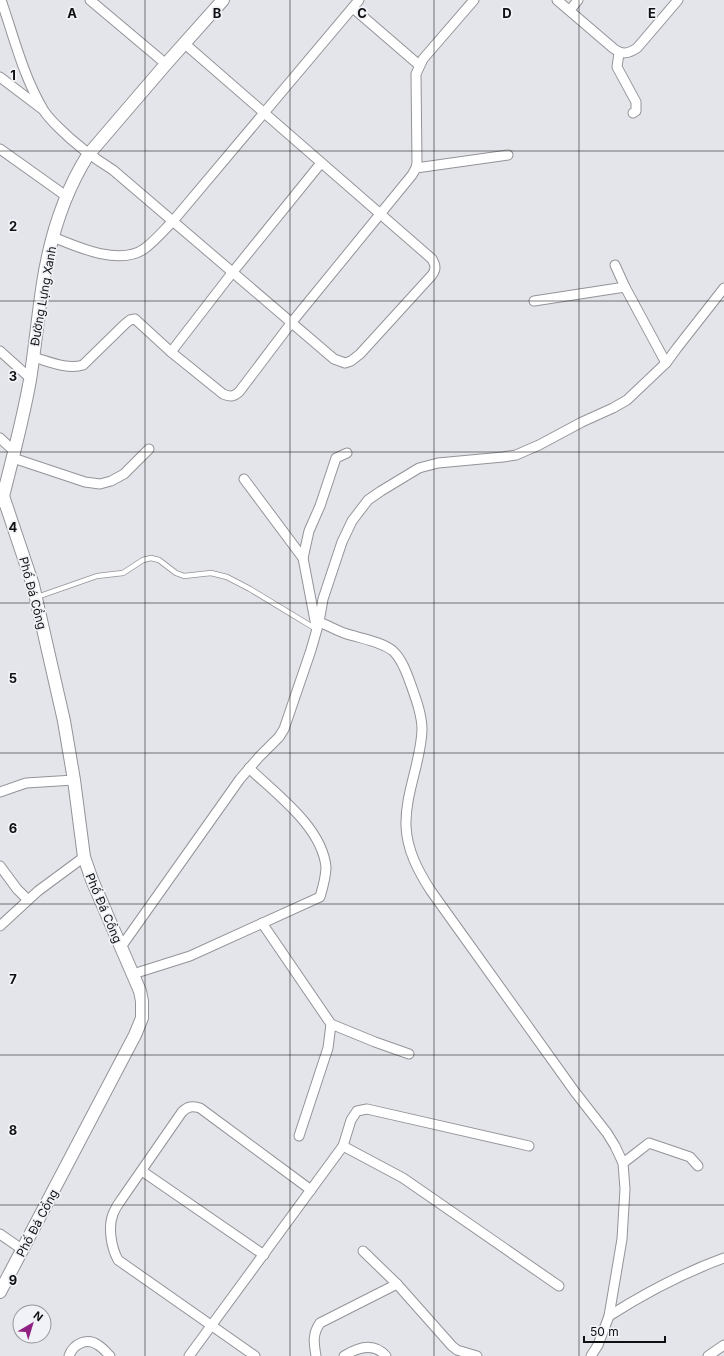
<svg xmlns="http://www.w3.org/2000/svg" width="724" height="1356" font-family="Inter,sans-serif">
	<rect width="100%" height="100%" fill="#e4e5ea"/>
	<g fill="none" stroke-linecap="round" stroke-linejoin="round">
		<defs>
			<path id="lane" d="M37,597L97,576L123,573L143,560L151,558L159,560L176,573L184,576L211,573L227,577L250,589L316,629"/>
			<g id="street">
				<path d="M1,0C14,37 23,76 44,111C48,117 53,122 58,127C75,144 92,157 113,170L334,359L345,363L351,361L360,354L432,275C436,269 436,266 432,259L185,44"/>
				<path d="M90,0L166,64"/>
				<path d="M557,0L613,48C622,55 628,54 637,48L678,0"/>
				<path d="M353,8L419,65"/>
				<path d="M570,10L578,0"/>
				<path d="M619,53L617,67L636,102V111L633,113"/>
				<path d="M0,77L42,109"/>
				<path d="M0,149L66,196"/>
				<path d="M416,168L508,155"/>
				<path d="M53,237C77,247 120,266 144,249C155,241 164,230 173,221L359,0"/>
				<path d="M615,265L625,287L666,363"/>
				<path d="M534,301L625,287"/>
				<path d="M0,351L30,378"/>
				<path d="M171,352L232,273L321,163"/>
				<path d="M33,357C48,361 67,370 83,365L125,324L130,320L135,319L171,352L223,394C230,397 233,397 239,392L292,322L412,175L416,168L417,163L416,74L423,59L474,0"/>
				<path d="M0,438L15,452"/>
				<path d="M13,458L85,482L100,484L111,481L124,474L149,449"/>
				<path d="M244,479L303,558"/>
				<path d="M319,622C327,625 336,630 344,633C358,638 381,641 393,651C402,659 407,674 411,685C416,699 422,715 422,730C421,762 405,793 406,826C407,850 418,871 431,891L575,1092L607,1133L615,1146L623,1163L625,1189L622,1239L609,1316L598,1345L591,1356"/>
				<path d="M316,626L303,558L309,531L320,506L336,458L347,453"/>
				<path d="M0,792L26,783L74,780"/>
				<path d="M0,866L17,889L28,900"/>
				<path d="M262,923L331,1024L375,1042L409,1054"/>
				<path d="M0,926L38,891L84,857"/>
				<path d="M121,947L240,779L259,757L279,737L284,729L311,650L319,622L323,599L342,542L352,521L368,500L381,491L419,468L438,463L503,457L516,455L539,445L582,422L613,408L627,400L666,363L677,348L724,288"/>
				<path d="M133,974L190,956L320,897C323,887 326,877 326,867C322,827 276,794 249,768"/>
				<path d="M299,1136L328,1048L331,1024"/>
				<path d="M343,1146L403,1178L559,1286"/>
				<path d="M623,1163L631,1157L649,1143L690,1157L698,1166"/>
				<path d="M142,1171L264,1255"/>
				<path d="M0,1234L23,1250"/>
				<path d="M363,1251L397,1284L452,1346L457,1350L477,1356"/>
				<path d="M609,1316C645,1293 683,1273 724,1258"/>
				<path d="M69,1356C73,1344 87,1337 98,1345C103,1348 106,1352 110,1356"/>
				<path d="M189,1356L343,1146L351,1120L357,1111L367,1109L529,1146"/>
				<path d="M255,1356L118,1260C111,1247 108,1227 113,1214C115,1209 118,1204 121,1200L182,1112C188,1106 192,1106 200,1108L311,1190"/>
				<path d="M316,1356C314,1344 312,1334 320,1323L397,1284"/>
				<path d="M344,1356C358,1347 374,1342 386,1356"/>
				<path d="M708,1356L724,1345"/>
			</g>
			<g id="secondary">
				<path d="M0,501L3,496C13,457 23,419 30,380C35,348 38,315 43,283C50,238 64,193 88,155L166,64L223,0"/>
				<path d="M0,1292L135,1035L142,1018V1001L140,991L92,880L84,857L74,780L64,721L33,585L3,496"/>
			</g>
		</defs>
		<use href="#lane" stroke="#939499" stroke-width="6"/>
		<use href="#street" stroke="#939499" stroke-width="11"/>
		<use href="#secondary" stroke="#939499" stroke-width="14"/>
		<use href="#lane" stroke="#fff" stroke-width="4.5"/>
		<use href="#street" stroke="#fff" stroke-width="9"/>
		<use href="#secondary" stroke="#fff" stroke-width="12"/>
	</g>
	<path fill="none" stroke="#0f1011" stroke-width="1" stroke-opacity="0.55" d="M145,0V1356M290,0V1356M434,0V1356M579,0V1356M0,151H724M0,301H724M0,452H724M0,603H724M0,753H724M0,904H724M0,1055H724M0,1205H724"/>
	<g text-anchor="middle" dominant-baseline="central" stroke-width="3.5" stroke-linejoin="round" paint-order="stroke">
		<g font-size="12" fill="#0f1011" stroke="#f1f2f7">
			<text transform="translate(43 296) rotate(-80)">Đường Lựng Xanh</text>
			<text transform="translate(33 593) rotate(75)">Phố Đá Cổng</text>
			<text transform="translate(104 908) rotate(67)">Phố Đá Cổng</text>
			<text transform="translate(37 1223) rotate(-62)">Phố Đá Cổng</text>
		</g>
	</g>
	<g font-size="13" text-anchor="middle" font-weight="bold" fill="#0f1011" stroke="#f1f2f7" stroke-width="3.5" stroke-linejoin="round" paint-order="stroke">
		<text x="72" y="18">A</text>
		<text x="217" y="18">B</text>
		<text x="362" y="18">C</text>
		<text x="507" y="18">D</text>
		<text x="652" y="18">E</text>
		<text x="13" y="80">1</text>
		<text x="13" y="231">2</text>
		<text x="13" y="381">3</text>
		<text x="13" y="532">4</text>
		<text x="13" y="683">5</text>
		<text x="13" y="833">6</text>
		<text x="13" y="984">7</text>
		<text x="13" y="1135">8</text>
		<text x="13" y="1285">9</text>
	</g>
	<g transform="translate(32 1324) rotate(38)"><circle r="19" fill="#f1f2f7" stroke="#97989b"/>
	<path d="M0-3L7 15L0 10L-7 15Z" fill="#902182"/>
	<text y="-6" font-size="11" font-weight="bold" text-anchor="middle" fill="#0f1011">N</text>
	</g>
	<path d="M584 1336v6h81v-6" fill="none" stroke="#0f1011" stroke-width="2"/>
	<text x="590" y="1336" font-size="12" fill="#0f1011" stroke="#f1f2f7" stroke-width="3" paint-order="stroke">50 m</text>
</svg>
